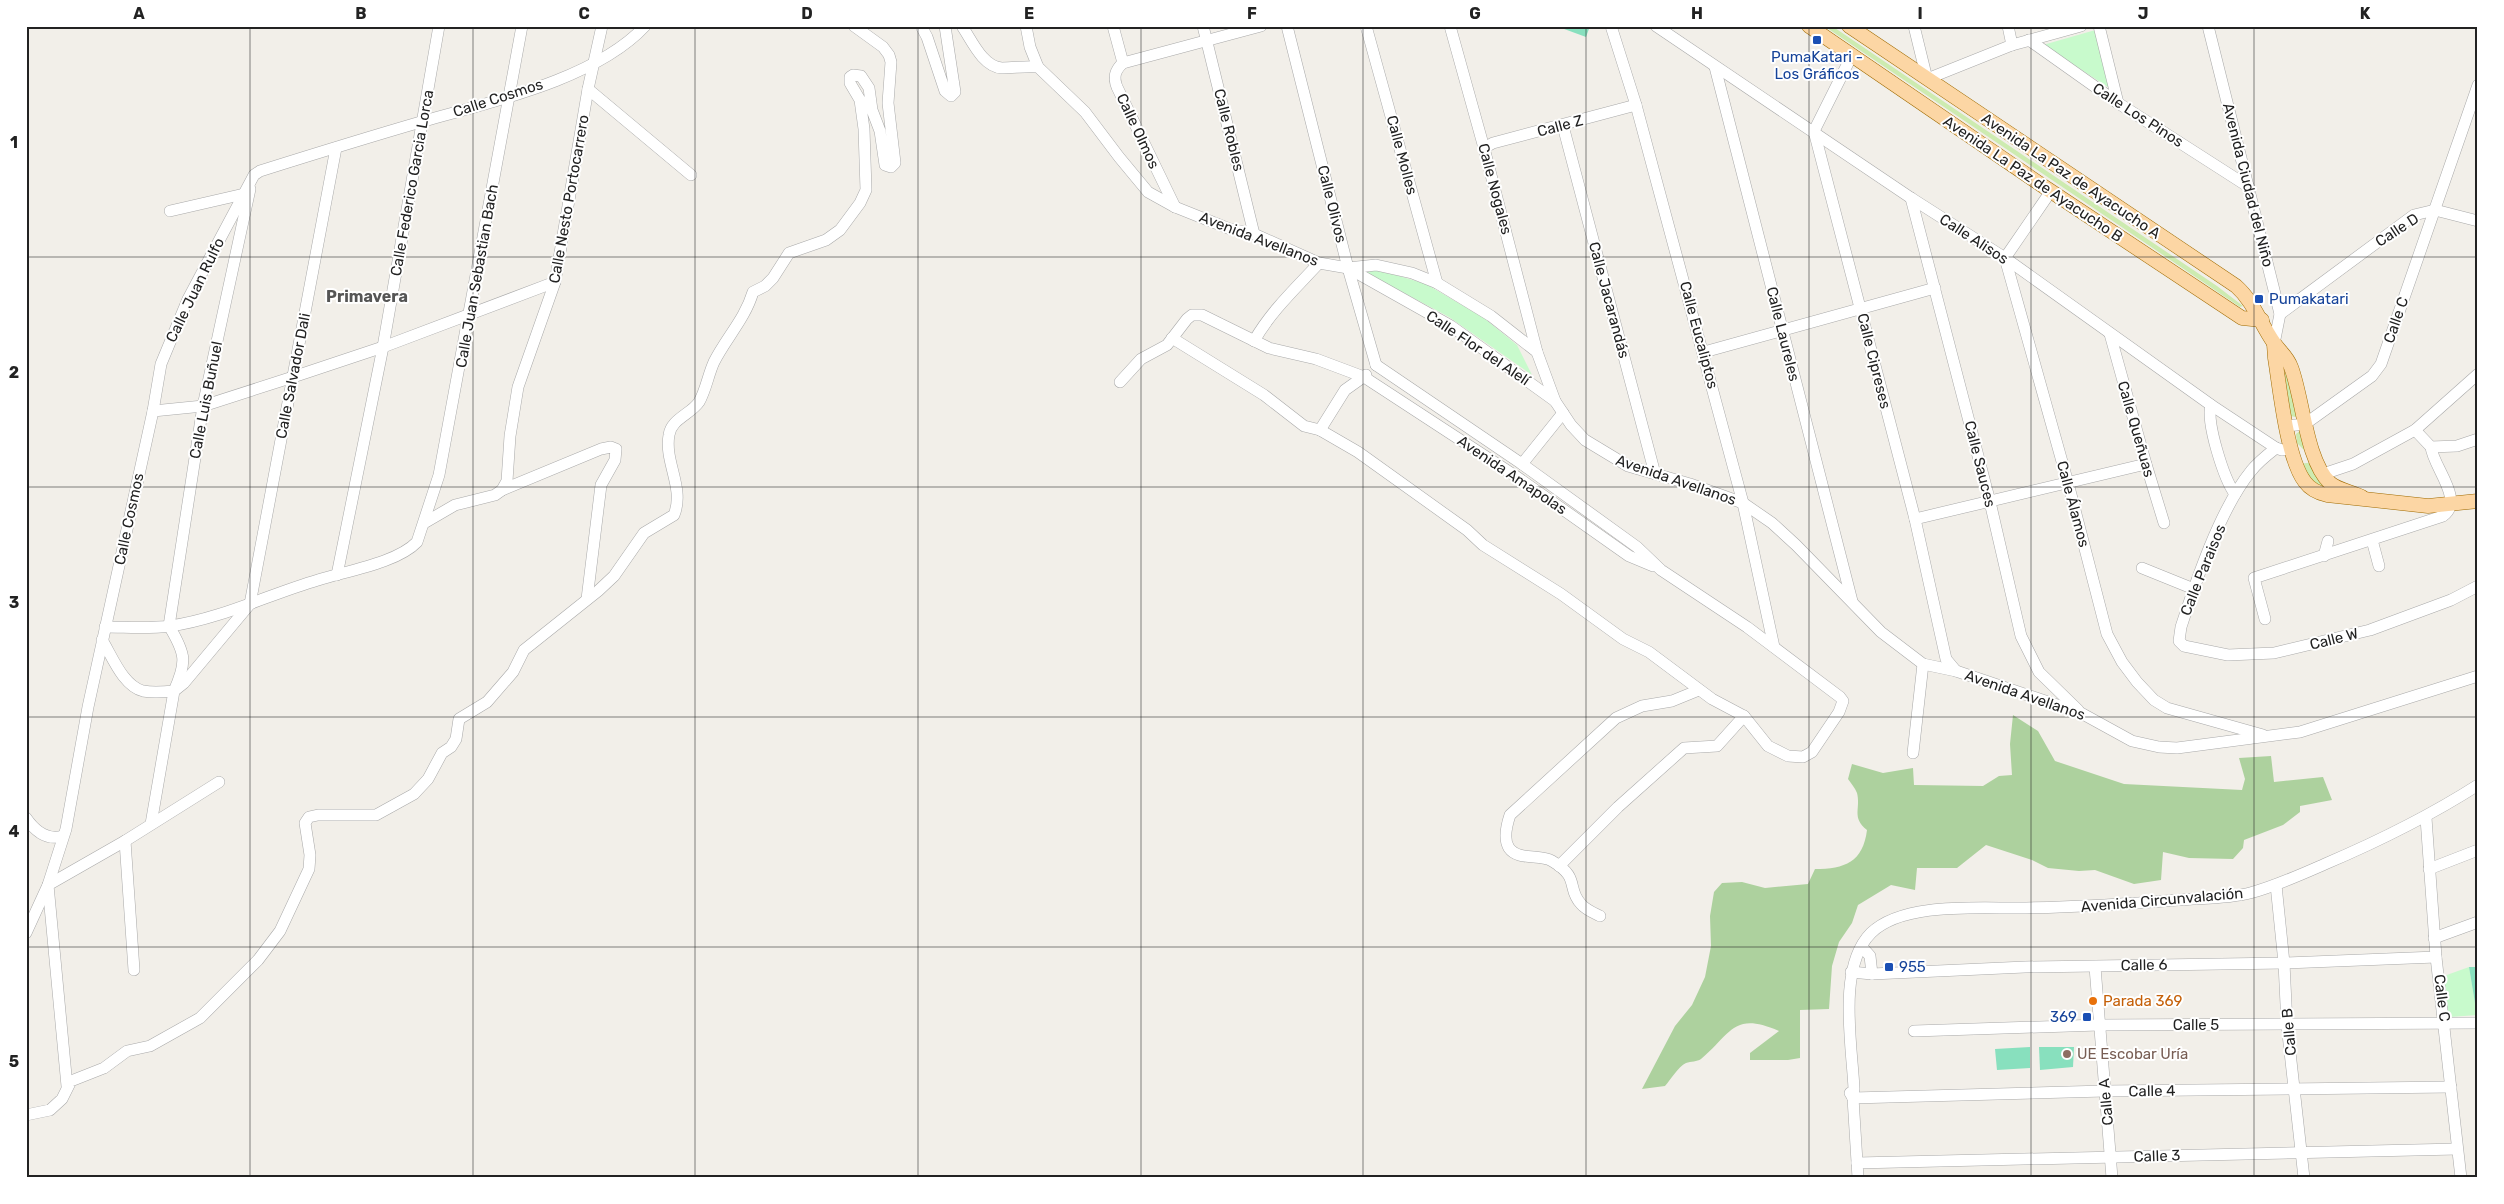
<svg xmlns="http://www.w3.org/2000/svg" width="2504" height="1204" font-family="Rubik,sans-serif">
	<rect width="100%" height="100%" fill="#f2efe9"/>
	<g fill="#cdebb0">
		<path d="M1824,26H1832L2217,286L2243,306L2240,307Z"/>
		<path d="M2284,369H2286L2297,416L2295,417L2291,416Z"/>
		<path d="M2301,430L2308,454L2297,443L2296,434Z"/>
		<path d="M2306,463H2309L2326,488C2313,487 2308,475 2302,464Z"/>
	</g>
	<path fill="#add19e" d="M2013,715L2038,731L2055,761L2124,784L2242,790L2245,779L2239,758L2271,756L2274,782L2323,777L2332,800L2300,806V812L2283,825L2244,840L2243,848L2233,859L2189,858L2163,852L2161,880L2134,884L2095,870L2079,871L2048,868L2032,860L1986,845L1957,868H1917L1915,890L1891,885L1858,905L1852,923L1839,942L1832,966L1829,1009L1800,1010V1058L1788,1060H1750V1053L1779,1031C1733,1011 1732,1033 1701,1059C1697,1062 1691,1061 1686,1063C1678,1067 1671,1079 1665,1086L1642,1089L1675,1026L1692,1005L1705,977L1711,946L1710,916L1714,892L1722,883L1742,882L1765,888L1808,884L1815,869C1845,869 1863,862 1867,830C1851,817 1861,809 1857,793C1855,788 1851,783 1848,779L1852,764L1883,773L1913,768L1914,785L1983,786L1999,776L2012,775L2010,744Z"/>
	<g fill="#c8facc">
		<path d="M2099,29L2114,91L2043,45Z"/>
		<path d="M1379,270L1426,284L1484,318L1517,345L1532,375L1449,317L1365,272Z"/>
		<path d="M2469,967L2477,1015L2450,1017L2447,1011L2444,976Z"/>
	</g>
	<g fill="#88e0be">
		<path d="M1556,26H1590L1586,37Z"/>
		<path d="M2469,967H2478V1015H2477Z"/>
		<path d="M2030,1047V1068L1997,1070L1995,1049Z"/>
		<path d="M2039,1047H2074L2073,1067L2040,1070Z"/>
	</g>
	<g fill="none" stroke-linecap="round" stroke-linejoin="round">
		<defs>
			<g id="minor">
				<path d="M921,26L927,37L945,91L951,96L955,92L945,26"/>
				<path d="M962,26C972,41 983,67 1002,68C1014,68 1026,66 1038,67L1085,112L1119,157L1148,192L1175,207L1230,229L1254,234L1319,263L1348,268L1376,265L1412,273L1437,283L1491,316L1537,352L1555,401L1571,425L1585,440L1628,466L1690,484L1743,503L1772,523L1796,545L1881,632L1923,664L1956,671L2081,713L2132,741L2159,747L2177,748L2300,732L2478,676"/>
				<path d="M1026,26L1030,47L1038,67"/>
				<path d="M1113,26L1123,63"/>
				<path d="M1203,26L1254,234"/>
				<path d="M1287,26L1348,268L1376,365"/>
				<path d="M1366,26L1437,283"/>
				<path d="M1450,26L1484,148L1537,352"/>
				<path d="M1611,26L1636,105L1743,503L1774,647"/>
				<path d="M1656,26L1911,198L2005,258L2211,405L2276,448L2282,450L2291,449"/>
				<path d="M1914,26L1927,79L2012,45L2081,26"/>
				<path d="M2008,26L2012,45"/>
				<path d="M2099,26L2118,103"/>
				<path d="M2208,26L2280,314L2274,344"/>
				<path d="M2029,40L2118,103L2249,187"/>
				<path d="M1852,55L1814,131L1915,519L1946,659L1956,671"/>
				<path d="M1715,67L1852,601"/>
				<path d="M588,89L691,175"/>
				<path d="M1563,126L1655,474"/>
				<path d="M1484,148L1493,143L1636,105"/>
				<path d="M1911,198L1990,502L2021,636L2039,672L2078,710"/>
				<path d="M1175,207L1117,87C1113,77 1115,70 1123,63L1261,26"/>
				<path d="M170,211L244,194"/>
				<path d="M2005,258L2068,483L2107,634L2122,662L2137,682L2154,700L2167,708L2263,735"/>
				<path d="M2005,258L2051,191"/>
				<path d="M1348,268L1451,326L1555,401"/>
				<path d="M2280,314L2414,215L2435,210L2478,221"/>
				<path d="M2110,334L2146,464L2164,523"/>
				<path d="M1172,338L1264,395L1304,426L1320,430L1358,452L1467,530L1483,545L1561,594L1623,639L1649,652L1712,699L1744,716L1768,746L1788,756L1803,757L1812,752L1839,712L1843,701L1840,697L1747,627L1661,570L1637,547L1522,464L1376,365"/>
				<path d="M1254,341C1271,311 1296,288 1319,263"/>
				<path d="M1704,352L1935,288"/>
				<path d="M1120,382L1141,359L1167,345L1187,319L1192,315H1202L1269,348L1316,359L1364,377L1514,475L1629,556L1653,566"/>
				<path d="M2211,405C2206,423 2224,479 2235,494"/>
				<path d="M153,411L203,406L293,377L383,347L555,282"/>
				<path d="M2287,426L2305,424L2372,376L2381,364L2478,85"/>
				<path d="M1320,430L1345,390L1366,375"/>
				<path d="M2415,430L2431,447L2457,446L2478,439"/>
				<path d="M2276,448C2267,455 2258,462 2251,471C2220,509 2196,581 2181,627L2179,641L2184,646L2228,655L2274,653L2370,630L2451,600L2478,586"/>
				<path d="M1522,464L1563,413"/>
				<path d="M2323,474L2353,464L2415,430L2478,374"/>
				<path d="M502,490L601,449L611,447L616,449L615,460L601,485L587,599"/>
				<path d="M1915,519L2146,464"/>
				<path d="M424,523L455,505L495,495L502,490L507,481L510,436L518,387L555,282L588,89L602,26"/>
				<path d="M2372,540L2379,566"/>
				<path d="M2324,556L2328,541"/>
				<path d="M2142,568L2194,589"/>
				<path d="M337,575L383,347L439,26"/>
				<path d="M2265,619L2254,578L2443,516C2465,500 2433,467 2431,447"/>
				<path d="M105,627C126,627 149,629 170,626C220,619 270,594 318,580C346,571 397,563 417,542L439,475L522,26"/>
				<path d="M102,640C112,656 123,686 143,691C153,693 164,692 174,691C187,662 186,654 169,626L203,406L250,189"/>
				<path d="M1913,753L1923,664"/>
				<path d="M26,818C35,831 47,841 63,836"/>
				<path d="M2426,818L2436,957L2461,1178"/>
				<path d="M151,824L174,691L184,683L250,604L336,148"/>
				<path d="M125,841L134,970"/>
				<path d="M1559,866L1618,807L1684,748L1717,746L1744,716"/>
				<path d="M2429,869L2478,850"/>
				<path d="M2276,885L2284,963L2287,1025L2304,1178"/>
				<path d="M1600,916C1594,913 1586,910 1581,904C1566,888 1581,878 1552,861C1540,854 1518,861 1509,848C1503,839 1507,824 1510,815L1616,718L1642,706L1672,701L1699,690"/>
				<path d="M26,933L48,885L66,829L88,707L153,411L161,364L188,299L254,175L260,171C314,154 369,137 424,121C491,102 596,79 645,26"/>
				<path d="M2434,938L2478,922"/>
				<path d="M1862,947L1870,956L1872,974"/>
				<path d="M2095,967L2112,1178"/>
				<path d="M1851,972L1872,974L2025,967L2284,963L2436,957"/>
				<path d="M1914,1031L2099,1025L2478,1023"/>
				<path d="M67,1086L48,885L125,841L219,782"/>
				<path d="M1850,1093L1853,1098L1858,1178"/>
				<path d="M1853,1098L1854,1089C1852,1045 1837,967 1871,933C1904,901 1982,909 2026,908C2077,907 2127,904 2178,900C2202,898 2227,899 2250,893C2276,886 2300,875 2325,864C2379,841 2428,817 2478,785"/>
				<path d="M1853,1098L2105,1091L2451,1087"/>
				<path d="M26,1115L50,1110L62,1099L71,1081L104,1068L127,1051L150,1046L200,1018L258,960L280,931L309,869L310,855L305,823L309,817L318,815H376L414,794L428,779L442,753L451,747L456,739L459,719L487,702L513,672L524,650L598,591L614,576L644,533L674,515C685,488 664,462 669,435C671,419 691,414 699,402C706,390 708,375 714,362C726,338 745,319 753,292L765,286L773,278L789,253L826,240L840,230L860,203L866,190L864,129L860,100L850,83V77L853,75L861,76L869,88L872,110L880,131L885,165L891,167L895,163L888,103L891,62L889,55L883,47L854,26"/>
				<path d="M1857,1163L2457,1149"/>
			</g>
			<g id="major">
				<path d="M1809,26L2043,186L2242,318L2262,320"/>
				<path d="M1849,26L2236,286C2254,302 2260,323 2274,343C2280,352 2287,356 2291,367C2303,398 2306,461 2330,483C2338,490 2352,492 2362,497"/>
				<path d="M2274,344L2275,358C2280,389 2287,459 2305,482C2310,489 2318,493 2327,495L2428,506L2478,501"/>
			</g>
		</defs>
		<use href="#minor" stroke="#a9a9a9" stroke-width="12"/>
		<use href="#major" stroke="#a06b00" stroke-width="15"/>
		<use href="#minor" stroke="#fff" stroke-width="11"/>
		<use href="#major" stroke="#fcd6a4" stroke-width="14"/>
	</g>
	<path fill="none" stroke="#222" stroke-width="1" stroke-opacity="0.55" d="M250,26V1178M473,26V1178M695,26V1178M918,26V1178M1141,26V1178M1363,26V1178M1586,26V1178M1809,26V1178M2031,26V1178M2254,26V1178M26,257H2478M26,487H2478M26,717H2478M26,947H2478"/>
	<g fill="#1a4fb4" stroke="#fff" stroke-width="2">
		<rect x="1812" y="35" width="10" height="10" rx="2.5"/>
		<rect x="2254" y="294" width="10" height="10" rx="2.5"/>
		<rect x="1884" y="962" width="10" height="10" rx="2.5"/>
		<rect x="2082" y="1012" width="10" height="10" rx="2.5"/>
	</g>
	<circle fill="#e8710a" stroke="#fff" stroke-width="2" cx="2093" cy="1001" r="5"/>
	<circle fill="#8d6e63" stroke="#fff" stroke-width="2" cx="2067" cy="1054" r="5"/>
	<g text-anchor="middle" dominant-baseline="central" stroke-width="4" stroke-linejoin="round" paint-order="stroke">
		<g font-size="15" fill="#164399" stroke="#fff" text-anchor="start">
			<text x="1817" y="57" text-anchor="middle">PumaKatari -<tspan x="1817" dy="17">Los Gráficos</tspan></text>
			<text x="2269" y="299">Pumakatari</text>
			<text x="1899" y="967">955</text>
			<text x="2077" y="1017" text-anchor="end">369</text>
		</g>
		<g font-size="15" fill="#222" stroke="#fff">
			<text transform="translate(498 98) rotate(-18)">Calle Cosmos</text>
			<text transform="translate(2138 115) rotate(33)">Calle Los Pinos</text>
			<text transform="translate(1560 126) rotate(-15)">Calle Z</text>
			<text transform="translate(1229 130) rotate(76)">Calle Robles</text>
			<text transform="translate(1138 131) rotate(65)">Calle Olmos</text>
			<text transform="translate(1402 155) rotate(75)">Calle Molles</text>
			<text transform="translate(2071 176) rotate(34)">Avenida La Paz de Ayacucho A</text>
			<text transform="translate(2033 179) rotate(34)">Avenida La Paz de Ayacucho B</text>
			<text transform="translate(412 183) rotate(-80)">Calle Federico Garcia Lorca</text>
			<text transform="translate(2248 185) rotate(76)">Avenida Ciudad del Niño</text>
			<text transform="translate(1495 189) rotate(75)">Calle Nogales</text>
			<text transform="translate(569 199) rotate(-80)">Calle Nesto Portocarrero</text>
			<text transform="translate(1332 204) rotate(76)">Calle Olivos</text>
			<text transform="translate(2397 230) rotate(-33)">Calle D</text>
			<text transform="translate(1259 239) rotate(21)">Avenida Avellanos</text>
			<text transform="translate(1974 239) rotate(33)">Calle Alisos</text>
			<text transform="translate(477 276) rotate(-80)">Calle Juan Sebastian Bach</text>
			<text transform="translate(195 290) rotate(-64)">Calle Juan Rulfo</text>
			<text transform="translate(1609 300) rotate(75)">Calle Jacarandás</text>
			<text transform="translate(2396 320) rotate(-71)">Calle C</text>
			<text transform="translate(1783 334) rotate(76)">Calle Laureles</text>
			<text transform="translate(1699 335) rotate(75)">Calle Eucaliptos</text>
			<text transform="translate(1478 348) rotate(34)">Calle Flor del Alelí</text>
			<text transform="translate(1874 361) rotate(76)">Calle Cipreses</text>
			<text transform="translate(293 376) rotate(-79)">Calle Salvador Dali</text>
			<text transform="translate(206 400) rotate(-79)">Calle Luis Buñuel</text>
			<text transform="translate(2136 429) rotate(74)">Calle Queñuas</text>
			<text transform="translate(1980 464) rotate(76)">Calle Sauces</text>
			<text transform="translate(1512 475) rotate(34)">Avenida Amapolas</text>
			<text transform="translate(1676 480) rotate(19)">Avenida Avellanos</text>
			<text transform="translate(2073 504) rotate(75)">Calle Álamos</text>
			<text transform="translate(129 519) rotate(-78)">Calle Cosmos</text>
			<text transform="translate(2203 570) rotate(-68)">Calle Paraisos</text>
			<text transform="translate(2334 639) rotate(-14)">Calle W</text>
			<text transform="translate(2025 695) rotate(19)">Avenida Avellanos</text>
			<text transform="translate(2162 900) rotate(-5)">Avenida Circunvalación</text>
			<text transform="translate(2144 965) rotate(-1)">Calle 6</text>
			<text transform="translate(2442 998) rotate(83)">Calle C</text>
			<text x="2196" y="1025">Calle 5</text>
			<text transform="translate(2289 1032) rotate(-95)">Calle B</text>
			<text transform="translate(2152 1091) rotate(-1)">Calle 4</text>
			<text transform="translate(2106 1102) rotate(-95)">Calle A</text>
			<text transform="translate(2157 1156) rotate(-2)">Calle 3</text>
		</g>
		<g font-size="15" fill="#c56008" stroke="#fff" text-anchor="start">
			<text x="2103" y="1001">Parada 369</text>
		</g>
		<g font-size="15" fill="#785e54" stroke="#fff" text-anchor="start">
			<text x="2077" y="1054">UE Escobar Uría</text>
		</g>
		<g font-size="16" font-weight="bold" fill="#555" stroke="#fff">
			<text x="367" y="296">Primavera</text>
		</g>
	</g>
	<rect width="2504" height="1204" fill="none" stroke="#ffffff" stroke-width="55"/>
	<rect x="28" y="28" width="2448" height="1148" fill="none" stroke="#222" stroke-width="2"/>
	<g font-size="16" text-anchor="middle" font-weight="bold" fill="#222">
		<text x="139" y="19">A</text>
		<text x="361" y="19">B</text>
		<text x="584" y="19">C</text>
		<text x="807" y="19">D</text>
		<text x="1029" y="19">E</text>
		<text x="1252" y="19">F</text>
		<text x="1475" y="19">G</text>
		<text x="1697" y="19">H</text>
		<text x="1920" y="19">I</text>
		<text x="2143" y="19">J</text>
		<text x="2365" y="19">K</text>
		<text x="14" y="148">1</text>
		<text x="14" y="378">2</text>
		<text x="14" y="608">3</text>
		<text x="14" y="837">4</text>
		<text x="14" y="1067">5</text>
	</g>
</svg>
